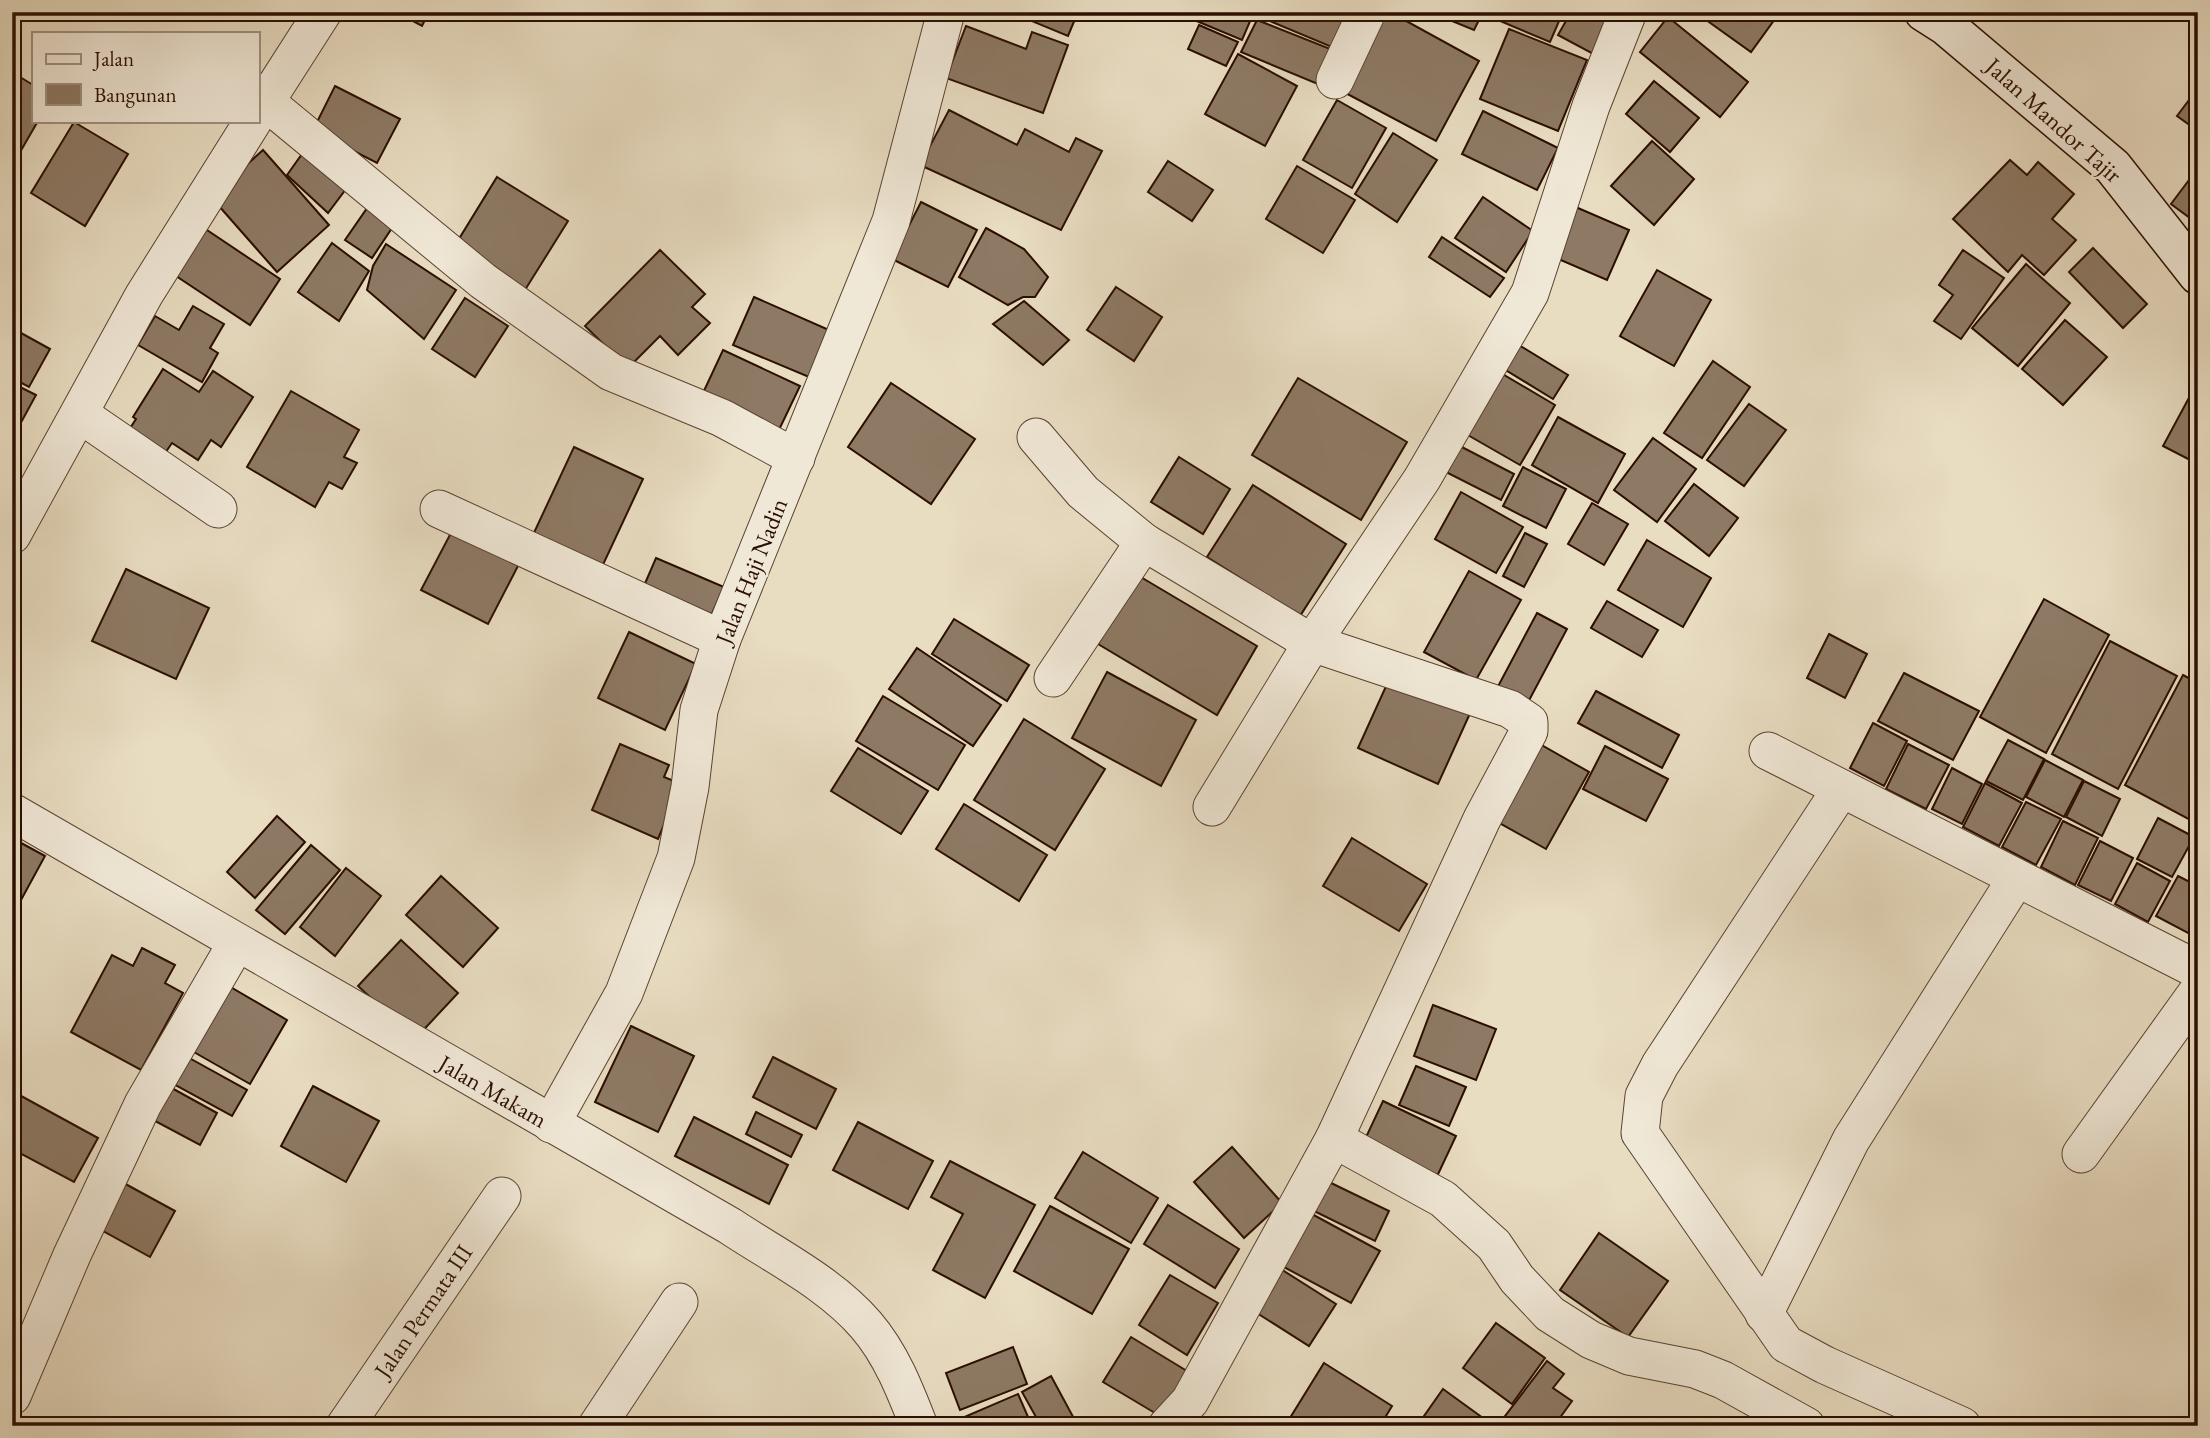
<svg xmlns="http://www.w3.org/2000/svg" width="2210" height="1438" font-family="'EB Garamond',serif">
	<rect width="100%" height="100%" fill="#e8dcc1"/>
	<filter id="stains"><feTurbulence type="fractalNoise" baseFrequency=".00286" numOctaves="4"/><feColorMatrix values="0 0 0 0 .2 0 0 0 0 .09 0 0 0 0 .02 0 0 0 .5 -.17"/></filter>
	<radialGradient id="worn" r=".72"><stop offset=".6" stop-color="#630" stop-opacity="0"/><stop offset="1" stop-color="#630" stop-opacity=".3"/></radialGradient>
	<g fill="#8d7964" stroke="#2b0e00" stroke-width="2">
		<path d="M396,12H429L422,26Z"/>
		<path d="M1010,12H1078L1068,36Z"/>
		<path d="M1175,12H1254L1242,40Z"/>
		<path d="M1262,12H1355L1339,50L1260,17Z"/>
		<path d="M1379,12H1390L1479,61L1436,141L1338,89Z"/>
		<path d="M1430,12H1483L1474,30Z"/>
		<path d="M1503,12H1563L1550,42L1500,21Z"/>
		<path d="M1571,12H1621L1597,56L1558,35Z"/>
		<path d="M1695,12H1780L1751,52Z"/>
		<path d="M1668,17L1748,82L1720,117L1640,52Z"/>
		<path d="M1257,20L1338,52L1325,87L1241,52Z"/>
		<path d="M1199,25L1238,42L1226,66L1188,49Z"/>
		<path d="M966,26L1026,49L1032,32L1068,45L1043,113L946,78Z"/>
		<path d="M1509,29L1587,60L1558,131L1480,99Z"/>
		<path d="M1238,54L1297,86L1265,146L1205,114Z"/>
		<path d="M12,72L33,85V121H38L12,166Z"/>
		<path d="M1654,81L1699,118L1670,152L1626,114Z"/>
		<path d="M335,86L400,119L377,163L313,130Z"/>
		<path d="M2198,88V131L2177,116Z"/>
		<path d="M1337,100L1386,128L1352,188L1303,160Z"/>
		<path d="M949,110L1017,145L1025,129L1069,152L1076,138L1102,151L1061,230L920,165Z"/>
		<path d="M1483,111L1558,148L1537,190L1462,154Z"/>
		<path d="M74,122L128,154L85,226L31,193Z"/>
		<path d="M1393,133L1437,160L1397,222L1355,194Z"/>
		<path d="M1652,141L1694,179L1654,225L1611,186Z"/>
		<path d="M307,147L352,181L328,213L287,175Z"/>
		<path d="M263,150L329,225L277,272L211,197Z"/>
		<path d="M2010,160L2027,175L2038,162L2074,194L2052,219L2076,240L2044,275L2022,255L2008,272L1953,219Z"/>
		<path d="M1168,161L1213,190L1192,221L1148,192Z"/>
		<path d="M1297,166L1355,200L1323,253L1266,219Z"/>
		<path d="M2198,168V224L2171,204Z"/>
		<path d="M497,177L568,221L525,290L454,247Z"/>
		<path d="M1483,197L1533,231L1506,272L1455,238Z"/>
		<path d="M372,201L398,219L372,258L345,240Z"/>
		<path d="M921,202L977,230L948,287L892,259Z"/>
		<path d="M1571,205L1629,230L1607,280L1549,255Z"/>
		<path d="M201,226L280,279L250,325L170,272Z"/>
		<path d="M986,228L1024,249L1048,277L1035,297H1023L1008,305L959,277Z"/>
		<path d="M1442,237L1504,278L1490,297L1429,257Z"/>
		<path d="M332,243L369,271L339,321L298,292Z"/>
		<path d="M386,244L456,290L424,339L367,290L373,266Z"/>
		<path d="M2093,248L2147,304L2123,328L2069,272Z"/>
		<path d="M660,250L705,294L692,307L710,323L678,355L660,336L628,368L585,326Z"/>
		<path d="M1963,250L2004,278L1961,339L1934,321L1953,295L1939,285Z"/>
		<path d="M2026,264L2070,303L2018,366L1972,328Z"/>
		<path d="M1657,270L1711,300L1674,366L1620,336Z"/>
		<path d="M1116,287L1162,317L1134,361L1087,330Z"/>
		<path d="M754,297L829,330L809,377L733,345Z"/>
		<path d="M465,298L508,326L475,377L432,349Z"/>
		<path d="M1024,301L1069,340L1043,365L993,324Z"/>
		<path d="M193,306L224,324L210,348L218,353L202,382L138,345L155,316L179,330Z"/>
		<path d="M2065,320L2107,357L2063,405L2022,369Z"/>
		<path d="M12,328L50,349L29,387L12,378Z"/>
		<path d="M1514,342L1568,375L1553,399L1499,366Z"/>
		<path d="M723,350L800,386L778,432L702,395Z"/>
		<path d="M1713,361L1750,387L1702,458L1664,433Z"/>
		<path d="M163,369L199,392L213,371L253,397L221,447L211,440L198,460L172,443L161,459L125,436L136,419L133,417Z"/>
		<path d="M1494,369L1555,405L1520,465L1459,430Z"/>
		<path d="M1298,378L1407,442L1361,520L1252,455Z"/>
		<path d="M2198,381V464L2163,446Z"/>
		<path d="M12,383L36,395L12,439Z"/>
		<path d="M891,383L975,439L931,504L848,447Z"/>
		<path d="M291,391L359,430L344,457L357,463L342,489L329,482L315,507L247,467Z"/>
		<path d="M1749,404L1786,430L1744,486L1707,460Z"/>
		<path d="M1558,417L1625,454L1598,503L1532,465Z"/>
		<path d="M1653,438L1696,469L1657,522L1614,490Z"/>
		<path d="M1456,444L1514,474L1501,500L1442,470Z"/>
		<path d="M574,447L643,479L601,569L532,537Z"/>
		<path d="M1179,457L1230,489L1203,534L1151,502Z"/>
		<path d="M1523,467L1566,489L1546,528L1503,506Z"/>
		<path d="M1694,484L1738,518L1709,556L1665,521Z"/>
		<path d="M1253,485L1346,544L1300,616L1207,557Z"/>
		<path d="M1461,492L1523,527L1496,573L1435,539Z"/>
		<path d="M1592,503L1628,524L1604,565L1568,544Z"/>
		<path d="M2198,508V526L2190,522Z"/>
		<path d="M453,529L519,564L488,624L421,590Z"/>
		<path d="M1525,533L1547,544L1524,587L1503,576Z"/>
		<path d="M1647,540L1711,578L1683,627L1618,590Z"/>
		<path d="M656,558L724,587L711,616L643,588Z"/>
		<path d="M126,569L209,608L176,679L92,641Z"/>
		<path d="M1469,571L1521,600L1476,680L1424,652Z"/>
		<path d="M1139,576L1257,646L1217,715L1098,644Z"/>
		<path d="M2044,599L2109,635L2046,753L1980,717Z"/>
		<path d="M1607,601L1658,630L1642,657L1591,628Z"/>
		<path d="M1537,613L1567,629L1525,708L1495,692Z"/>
		<path d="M954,619L1029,665L1007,701L932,654Z"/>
		<path d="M629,632L696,664L665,730L598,698Z"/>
		<path d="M1829,634L1867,654L1845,698L1807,678Z"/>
		<path d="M2110,641L2177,676L2118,789L2052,754Z"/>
		<path d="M917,648L1001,705L973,746L889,689Z"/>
		<path d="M1107,672L1196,720L1161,786L1072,738Z"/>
		<path d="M1392,673L1472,709L1438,784L1358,748Z"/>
		<path d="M1904,673L1979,711L1953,760L1878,721Z"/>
		<path d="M2183,675L2198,683V815L2194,822L2125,785Z"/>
		<path d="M1596,691L1679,735L1662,768L1578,723Z"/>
		<path d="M883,696L965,745L938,790L856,741Z"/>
		<path d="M1024,719L1105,769L1055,850L974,800Z"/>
		<path d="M1873,723L1907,741L1884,786L1850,768Z"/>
		<path d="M1531,739L1589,772L1546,849L1487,816Z"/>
		<path d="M2008,740L2044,759L2023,800L1986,781Z"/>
		<path d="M620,744L669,765L664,777L681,784L658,839L592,810Z"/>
		<path d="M1908,744L1949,765L1926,809L1886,789Z"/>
		<path d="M1605,746L1668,779L1646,821L1583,789Z"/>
		<path d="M858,748L928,791L901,834L831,791Z"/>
		<path d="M2045,760L2083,780L2064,817L2026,797Z"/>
		<path d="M1952,768L1982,784L1962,824L1932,809Z"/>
		<path d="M2084,781L2120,799L2102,836L2066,817Z"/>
		<path d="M1985,783L2022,803L1999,846L1963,827Z"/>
		<path d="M2026,802L2061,819L2036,865L2002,847Z"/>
		<path d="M964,804L1047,855L1019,901L936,849Z"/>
		<path d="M277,816L305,842L255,898L227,872Z"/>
		<path d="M2158,818L2194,837L2172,877L2137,859Z"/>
		<path d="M2063,821L2098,838L2075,885L2041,867Z"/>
		<path d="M12,838L45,856L15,911L12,910Z"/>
		<path d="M1352,838L1427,884L1399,931L1323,886Z"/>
		<path d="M2100,841L2133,858L2111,901L2078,885Z"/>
		<path d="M311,845L340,870L285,934L256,910Z"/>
		<path d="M2137,863L2170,881L2148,922L2115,904Z"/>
		<path d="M346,868L381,896L335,956L300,927Z"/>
		<path d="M441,876L498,928L463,967L406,915Z"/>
		<path d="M2178,876L2198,886V915L2188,933L2156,916Z"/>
		<path d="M2198,923V939L2191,935Z"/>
		<path d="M401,940L458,993L415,1039L358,986Z"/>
		<path d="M142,948L175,965L165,983L183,993L141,1070L71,1032L112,955L133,966Z"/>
		<path d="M222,982L287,1020L250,1084L185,1047Z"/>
		<path d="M1433,1005L1496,1029L1476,1080L1414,1056Z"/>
		<path d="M631,1026L694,1056L658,1132L595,1102Z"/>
		<path d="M182,1054L247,1090L232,1116L166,1080Z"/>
		<path d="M773,1057L836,1089L816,1129L753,1097Z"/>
		<path d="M1416,1066L1466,1087L1449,1126L1399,1105Z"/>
		<path d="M159,1081L217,1113L200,1145L142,1114Z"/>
		<path d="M313,1086L379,1121L346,1182L281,1146Z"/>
		<path d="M12,1091L98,1138L74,1182L12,1149Z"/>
		<path d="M1383,1101L1456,1136L1433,1185L1360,1150Z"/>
		<path d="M756,1112L802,1135L791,1157L746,1134Z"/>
		<path d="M694,1117L788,1165L769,1204L675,1156Z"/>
		<path d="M858,1122L933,1161L908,1209L833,1170Z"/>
		<path d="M1232,1147L1282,1203L1244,1238L1194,1182Z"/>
		<path d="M1083,1152L1158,1198L1131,1243L1055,1198Z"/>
		<path d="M950,1161L1035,1205L985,1298L933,1270L963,1214L931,1197Z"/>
		<path d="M120,1181L175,1211L150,1257L96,1227Z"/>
		<path d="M1329,1182L1389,1211L1375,1241L1314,1211Z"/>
		<path d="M1168,1205L1239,1249L1215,1288L1144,1244Z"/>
		<path d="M1050,1206L1129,1249L1092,1314L1014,1271Z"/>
		<path d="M1310,1213L1380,1251L1351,1303L1282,1266Z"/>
		<path d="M1599,1233L1668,1281L1628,1337L1560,1290Z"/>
		<path d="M1276,1266L1336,1304L1309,1346L1249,1308Z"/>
		<path d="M1170,1275L1218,1303L1187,1355L1139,1325Z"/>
		<path d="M1496,1323L1545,1358L1512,1404L1463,1368Z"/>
		<path d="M1131,1337L1187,1371L1160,1416L1103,1382Z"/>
		<path d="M1013,1347L1027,1384L960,1410L946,1373Z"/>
		<path d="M1547,1361L1564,1374L1553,1388L1572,1401L1554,1426H1501L1499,1424Z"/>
		<path d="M1324,1363L1392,1406L1380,1426H1285Z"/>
		<path d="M1051,1376L1078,1426H1041L1022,1392Z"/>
		<path d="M1443,1389L1494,1426H1417Z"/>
		<path d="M1018,1394L1032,1426H957L955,1421Z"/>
	</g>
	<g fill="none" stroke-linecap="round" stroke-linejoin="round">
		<defs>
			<g id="minor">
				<path d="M1335,80L1367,12"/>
				<path d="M266,102L483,281L611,372L722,418L796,458"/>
				<path d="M257,115L323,12"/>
				<path d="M81,415L218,509"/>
				<path d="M1036,437L1083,492L1144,542L1312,643L1212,807"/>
				<path d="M439,509L722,639"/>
				<path d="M12,535L144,295L253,121"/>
				<path d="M1053,678L1144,542"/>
				<path d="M1768,751L2198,970"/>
				<path d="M1841,789L1660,1065L1644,1096L1640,1133L1786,1344L1825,1365L1962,1426"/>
				<path d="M12,812L730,1226C775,1256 830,1283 866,1325C891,1354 905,1390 919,1426"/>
				<path d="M551,1124L624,993L676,858L690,787L699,710L722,639L891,221L946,12"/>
				<path d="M1334,1139L1443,1199L1494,1245L1517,1279L1550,1314L1591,1340L1629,1356L1695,1369L1723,1380L1806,1426"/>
				<path d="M2081,1154L2198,991"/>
				<path d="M1764,1314L1851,1140L2016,879"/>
				<path d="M12,1396L72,1255L143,1104L236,944"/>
				<path d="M345,1426L502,1196"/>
				<path d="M597,1426L679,1302"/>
				<path d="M1167,1426L1190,1401L1334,1139L1482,819L1529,731V722L1510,709L1312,643L1422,479L1530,293L1591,106L1628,12"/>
			</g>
			<path id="secondary" d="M1924,12L1946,26L2113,167L2198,275"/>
		</defs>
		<use href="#minor" stroke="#5a4230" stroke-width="39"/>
		<use href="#secondary" stroke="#2b0e00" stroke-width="41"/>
		<use href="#minor" stroke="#f0e8d7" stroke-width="37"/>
		<use href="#secondary" stroke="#f0e8d7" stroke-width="38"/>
	</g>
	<g text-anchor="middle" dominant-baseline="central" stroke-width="5" stroke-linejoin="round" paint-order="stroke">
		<g font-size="24" fill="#2b0e00" stroke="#f0e8d7">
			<text transform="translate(2054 120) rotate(42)">Jalan Mandor Tajir</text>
			<text transform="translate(751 571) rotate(-68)">Jalan Haji Nadin</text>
			<text transform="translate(493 1091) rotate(30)">Jalan Makam</text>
			<text transform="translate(423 1311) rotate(-56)">Jalan Permata III</text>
		</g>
	</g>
	<rect width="2210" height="1438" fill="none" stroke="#e8dcc1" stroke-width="42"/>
	<rect x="14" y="14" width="2182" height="1410" fill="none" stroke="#2b0e00" stroke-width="3.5"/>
	<rect x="21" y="21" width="2168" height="1396" fill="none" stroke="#2b0e00" stroke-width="2"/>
	<rect x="32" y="32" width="228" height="91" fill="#f0e8d7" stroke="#a19181" stroke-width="2"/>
	<rect x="46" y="54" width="35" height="10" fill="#f0e8d7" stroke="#a19181" stroke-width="2"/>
	<text x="94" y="66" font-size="21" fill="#2b0e00">Jalan</text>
	<rect x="46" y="84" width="35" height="21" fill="#8d7964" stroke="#a19181" stroke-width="2"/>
	<text x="94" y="102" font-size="21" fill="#2b0e00">Bangunan</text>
	<rect width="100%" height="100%" filter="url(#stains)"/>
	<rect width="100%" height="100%" fill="url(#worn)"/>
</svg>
